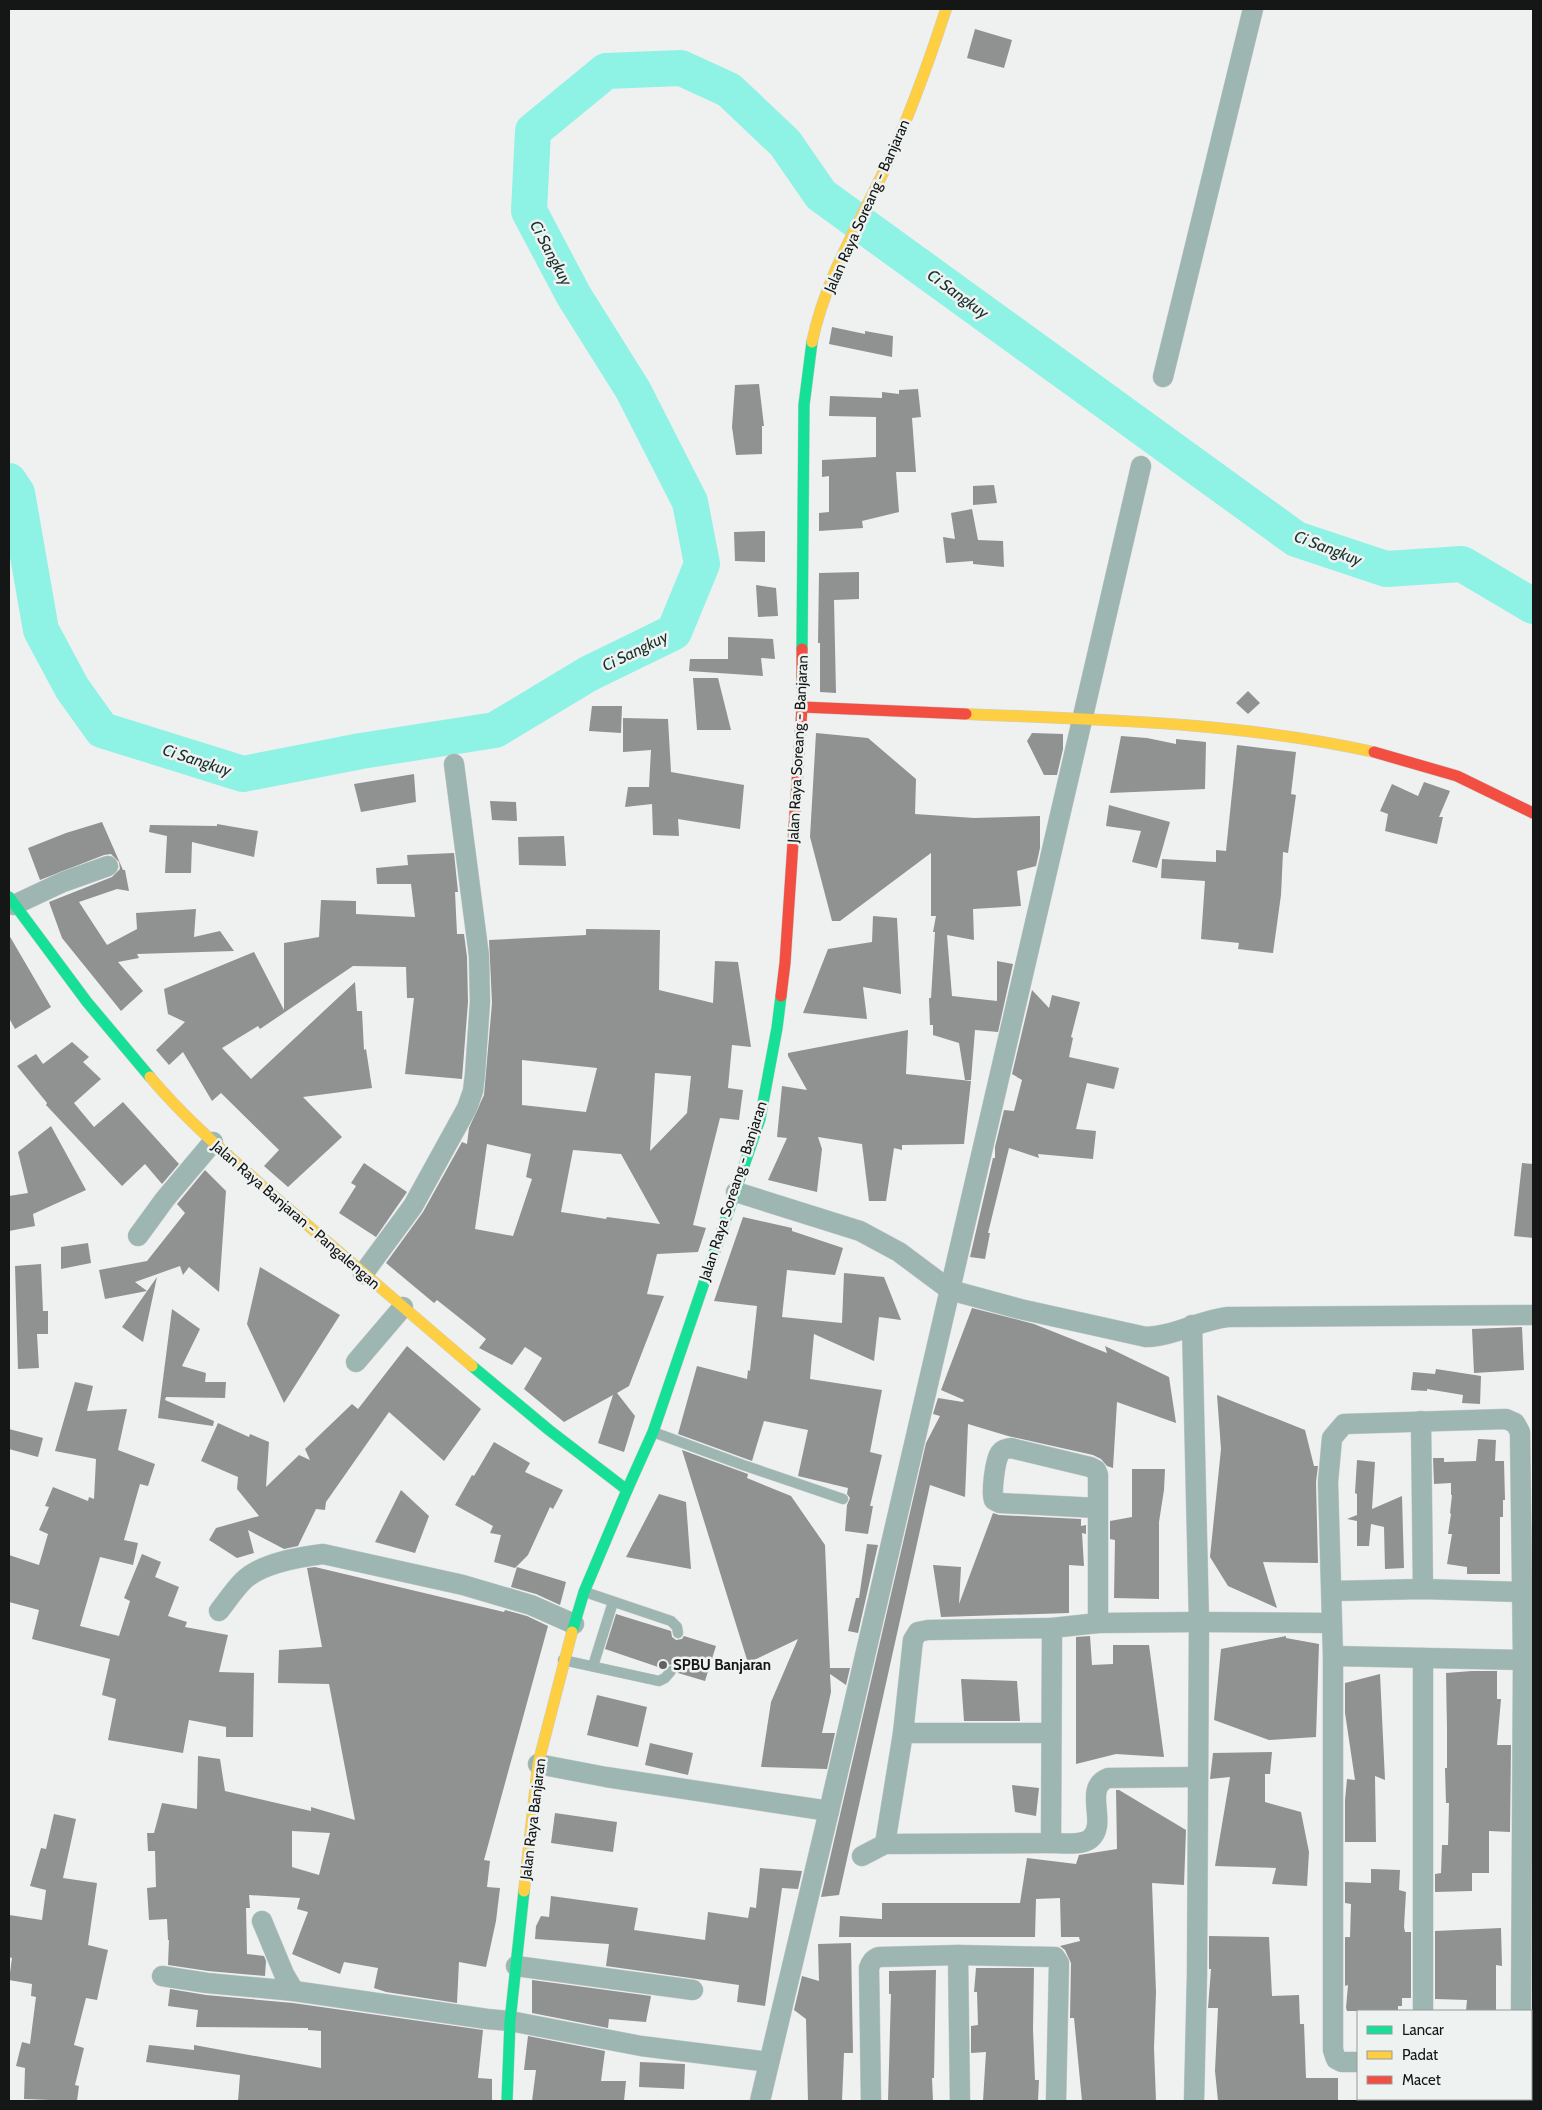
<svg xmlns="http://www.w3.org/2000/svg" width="1542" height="2110" font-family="Cabin,sans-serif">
	<rect width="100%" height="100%" fill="#eff1f0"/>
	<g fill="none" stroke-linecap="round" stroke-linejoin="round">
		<path stroke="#8ef2e4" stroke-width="36" d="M9,481L17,493L41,630L72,688L102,730L243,774L361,751L495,730L588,674L674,632L702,564L690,502L633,390L574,296L529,211L533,131L606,71L681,68L729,90L785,143L821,195L1296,539L1386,569L1462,564L1533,606"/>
	</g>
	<g fill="#909191" fill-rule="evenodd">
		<path d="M975,29L1012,40L1004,68L967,58Z"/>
		<path d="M832,327L865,334V331L893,336L892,357L829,344Z"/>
		<path d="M759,384L764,426H762V454L736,455L732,427L735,385Z"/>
		<path d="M918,389L921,417L912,418L916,472H896L899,512L862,521L863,528L819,531V513L829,512V476L822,477V460L876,457V417L829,416L830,396L882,398V392L899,394V390Z"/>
		<path d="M994,485L997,503L973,505V486Z"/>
		<path d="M972,509L978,540L1003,541L1004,567L973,564V561L946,563L943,537L955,539L951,513Z"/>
		<path d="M765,531V562L735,561L734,532Z"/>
		<path d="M859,572V599L834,600L836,693L820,692V643H818L819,573Z"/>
		<path d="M756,585L776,588L778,616L758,617Z"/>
		<path d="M728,637L773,639L775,659L761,658L763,676L689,671L690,659H728Z"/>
		<path d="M693,678H718L731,730H697Z"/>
		<path d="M1248,691L1260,703L1248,714L1236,703Z"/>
		<path d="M592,706H622L621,733L589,731Z"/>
		<path d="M623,718L668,719L671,772L744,785L740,829L678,819L679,836L653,835L652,804L625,807L628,787H649L651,750L623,752Z"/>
		<path d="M816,733L868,738L916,779L915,814L974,818L1040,816V848L1036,866L1017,871L1021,906L973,909L974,940L947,935L952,996L997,1001V961L1013,964L998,1032L975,1030L971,1080H965L959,1043L933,1035V1025H930L929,998H931L935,932H933L936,916H931V853L840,921H832L810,837Z"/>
		<path d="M1032,733L1063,734V749L1057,775H1044L1027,741Z"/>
		<path d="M1121,736L1147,738L1176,744V739L1206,742L1205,789L1110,793Z"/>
		<path d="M1237,745L1296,752L1291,794L1296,795L1288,853L1283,852L1281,895L1273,953L1238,949L1239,943L1201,939L1205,881L1161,878L1162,859L1216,862V850L1226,851Z"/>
		<path d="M414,774L416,802L361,812L354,784Z"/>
		<path d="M1424,782L1450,791L1439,817H1443L1437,844L1385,831L1388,814L1380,811L1392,784L1418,796Z"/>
		<path d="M490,801L516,802L517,821L492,820Z"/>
		<path d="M1109,805L1170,822L1157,868L1132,862L1141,831L1106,826Z"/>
		<path d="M102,822L123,870H125L129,891L117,889L79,902L107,945L137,929L136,913L196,909L194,937L220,931L234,951L137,954L139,958L118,962L143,991L121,1011L62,938L49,902L112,877L120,869L119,862L111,854L104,855L40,880L28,848L66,833Z"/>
		<path d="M217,824L258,831L254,857L192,842L191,873H165L167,836L149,832L150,825L217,826Z"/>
		<path d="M564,836L566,866L519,865L518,837Z"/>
		<path d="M454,853L458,892H455L457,934H464L467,957L468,1002L462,1079L405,1074L414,998H407L406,967L353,966L260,1029L258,1026L222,1048L251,1079L355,982L357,1011H362L364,1050L366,1049L372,1088L303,1097L342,1137L288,1187L264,1166L279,1150L221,1093L212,1101L183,1052L169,1065L156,1050L185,1022L168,1014L164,989L254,952L284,1010V943L319,937L321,900L356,901V914L415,917L411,884H377L376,868L408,865L407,855Z"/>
		<path d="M873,916L897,918L901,994L863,987L867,1019L803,1013L828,949L872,942Z"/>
		<path d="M586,929L660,930L659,990L713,1003L715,961L738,962L751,1047L732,1045L728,1088L743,1090L739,1120L720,1118L693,1225L706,1228L698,1252L657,1254L647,1294L664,1296L629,1386L617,1393L635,1416L624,1452L598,1443L613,1395L564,1422L524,1389L542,1358L525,1347L512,1365L479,1348L486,1339L437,1300L434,1303L386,1263L423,1212L462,1142L467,1144L469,1128L484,1095L492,1003L489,940L586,935ZM522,1060L597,1068L586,1112L522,1105ZM655,1073L691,1076L687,1113L650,1151ZM487,1144L531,1154L526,1177L532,1179L513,1236L475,1229ZM573,1150L621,1154L660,1224L607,1217L606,1219L561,1212Z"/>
		<path d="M9,935L51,1007L15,1029L9,1018Z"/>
		<path d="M1032,990L1049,1008L1052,995L1080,1002L1071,1037L1073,1038L1069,1057L1119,1068L1114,1089L1087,1083L1076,1129L1096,1131L1093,1159L1038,1154L1039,1158L1009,1148L988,1233H990L985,1259L970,1257L993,1158H995V1147L1004,1110L1014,1111L1022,1080L1012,1074Z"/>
		<path d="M908,1030L906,1074L971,1081L964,1144L902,1145V1150L894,1148L886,1201H869L862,1144L818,1137L822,1149L817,1192L768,1180L787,1138L777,1137L782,1086L807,1090L788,1056V1053Z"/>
		<path d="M72,1042L89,1057L83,1062L101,1079L74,1103L94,1127L123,1102L179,1164L162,1184L145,1164L122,1186L46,1105L47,1103L17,1066L36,1054L43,1064Z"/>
		<path d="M51,1126L86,1190L33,1214L35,1226L9,1231V1196L28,1193L18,1152Z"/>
		<path d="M364,1163L407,1192L376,1237L339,1213L356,1186L351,1183Z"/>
		<path d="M1522,1163L1533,1164V1238L1514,1236Z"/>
		<path d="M205,1170L226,1191L219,1292L189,1267L183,1275L180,1266L135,1282L147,1291L105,1299L99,1270L147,1261L185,1213L177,1204Z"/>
		<path d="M743,1217L792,1228V1231L843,1248L835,1275L787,1270L782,1317L842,1323L844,1273L884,1277L901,1320L879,1317L874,1361L814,1334L810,1379L882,1390L870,1452L882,1455L870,1506H873L868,1534L845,1531L847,1505L850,1498L847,1494L848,1488L798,1476L808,1430L764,1421L752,1461L678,1434L697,1366L747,1379L748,1370L750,1371L757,1306L714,1301Z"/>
		<path d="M88,1243L91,1263L61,1269V1247Z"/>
		<path d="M41,1264L43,1311H48V1334H37L39,1368L18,1369L15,1266Z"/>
		<path d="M260,1267L340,1315L284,1403L247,1324Z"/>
		<path d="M157,1277L143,1342L122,1327Z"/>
		<path d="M972,1308L1034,1324L1107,1353L1105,1346L1169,1377L1176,1423L1117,1402L1113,1468L1107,1466L1101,1459L1093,1455L1008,1436L968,1424L965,1497L930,1485L839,1895L821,1897L926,1443L940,1416L933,1414L936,1404L938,1398L963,1402L964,1400L941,1390Z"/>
		<path d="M172,1309L200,1329L182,1366L206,1373L205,1382H226L225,1398L166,1397L165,1400L214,1421L213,1426L158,1418Z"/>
		<path d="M1522,1327L1524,1370L1474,1373L1472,1329Z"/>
		<path d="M407,1346L481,1409L444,1461L389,1412L326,1502L325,1510L316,1509L298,1546L284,1549L248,1530L254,1553L237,1558L209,1540L216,1528L259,1516L237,1489L238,1477L201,1461L218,1423L249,1437L250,1434L269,1442L266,1487L299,1455L310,1460L305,1449L352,1404L358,1409Z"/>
		<path d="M1436,1369L1481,1376L1480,1404L1462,1403L1463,1395L1427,1389V1391L1411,1390L1413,1372L1435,1374Z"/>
		<path d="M75,1382L93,1386L87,1411L127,1409L118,1450L155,1464L148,1486L140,1484L124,1540L138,1543L133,1565L100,1557L80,1626L119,1636L130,1601L124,1598L142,1554L161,1562L155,1577L179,1587L168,1616L187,1622L185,1627L228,1635L219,1672L254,1673L253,1737H226V1727L189,1720L183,1753L108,1740L116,1699L102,1695L110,1659L32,1639L39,1610L9,1602V1555L39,1565L48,1534L39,1530L49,1507L45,1506L53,1487L88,1501L89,1497L94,1499L96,1459L55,1451Z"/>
		<path d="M1217,1395L1305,1430L1314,1466H1318L1316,1482L1318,1563L1263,1562L1277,1608L1228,1586L1210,1557L1221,1449Z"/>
		<path d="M9,1429L43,1438L38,1457L9,1449Z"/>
		<path d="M1478,1439L1496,1440L1495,1461H1504L1505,1500H1503V1517H1500V1574H1467V1567L1447,1564L1452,1534H1448L1451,1514L1450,1513L1452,1495H1451V1483L1434,1484L1433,1458H1444V1462L1476,1461Z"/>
		<path d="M494,1442L530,1463L525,1472L563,1490L553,1509L550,1507L528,1555L515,1568L494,1562L501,1535L490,1533L493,1526L455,1505L472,1475L474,1476Z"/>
		<path d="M682,1450L748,1474L747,1478L791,1496L825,1545L830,1668H850L846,1685L830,1674L831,1692L822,1733H835L827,1769L761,1767L771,1702L798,1639L748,1663Z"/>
		<path d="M1357,1460L1375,1462L1372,1509L1402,1496L1404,1568L1385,1569L1384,1527L1371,1524L1369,1546H1357V1521L1347,1519L1357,1515V1494L1355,1493Z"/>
		<path d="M1132,1469H1165L1164,1490L1159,1522V1599L1114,1598L1115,1540L1110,1539V1521L1132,1517Z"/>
		<path d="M401,1490L429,1516L415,1553L375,1542Z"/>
		<path d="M659,1494L686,1502L691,1569L626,1557Z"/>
		<path d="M993,1513L999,1515L1081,1519V1526L1086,1525V1534L1082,1533L1084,1566L1069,1565V1613L941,1617L933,1565L961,1567L959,1604Z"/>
		<path d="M867,1544L878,1545L858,1633L848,1631L856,1598H859Z"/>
		<path d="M315,1567L504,1612L505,1610L527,1616L548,1626L484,1860L490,1861L487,1887L500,1888L496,1921L486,1967L459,1962L457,2003L386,1992L374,1988L378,1968L344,1962L340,1974L292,1954L308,1912L297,1909L300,1898L249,1895L250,1908H246L247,1954L264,1956L266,1961L265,1976L208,1971L168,1965L169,1940H168L167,1919L149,1920L147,1888L156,1887L155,1851H148L147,1833H154L162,1803L197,1809L198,1756L220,1759L225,1791L311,1811V1807L355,1820L329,1684L278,1683L279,1650L322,1647L307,1568ZM292,1831L330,1833L319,1875L292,1867Z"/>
		<path d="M517,1567L566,1582L560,1605L536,1594L511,1587Z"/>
		<path d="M616,1614L671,1631L672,1637L676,1640L682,1639L684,1636L716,1646L705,1681L678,1673L677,1668L673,1664L668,1665L664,1669L605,1649Z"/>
		<path d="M1090,1636L1092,1665L1113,1664V1645H1149L1164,1757L1116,1754L1076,1764V1637Z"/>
		<path d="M1286,1636V1638L1319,1644L1316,1737L1269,1740L1214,1720L1221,1649Z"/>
		<path d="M1472,1671H1497V1699H1501L1497,1745H1511L1510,1832L1489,1831V1873H1472V1891L1435,1892V1874L1441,1873L1442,1845H1448L1449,1803H1446L1445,1768H1447V1728L1446,1673Z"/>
		<path d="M1380,1674L1385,1780L1375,1776L1376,1842H1345V1800L1347,1779L1355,1780L1345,1713V1683Z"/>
		<path d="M961,1679L1017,1681L1020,1721H964Z"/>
		<path d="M597,1695L647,1707L638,1747L587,1735Z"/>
		<path d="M650,1743L693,1753L688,1775L645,1765Z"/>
		<path d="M1272,1752L1270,1774H1265V1802L1301,1812L1309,1852L1307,1886L1272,1884L1276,1868L1215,1866L1230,1777L1210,1779L1213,1753Z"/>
		<path d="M1012,1785L1039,1788L1036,1816L1015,1812Z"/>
		<path d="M1116,1790H1119L1186,1830L1184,1885L1152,1883L1156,1992L1154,2048L1156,2101H1082L1074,2018H1070L1071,1963L1065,1950L1060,1946L1080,1941L1079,1937H1061L1060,1898L1036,1899L1035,1937H839L840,1916L882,1919V1903H1020L1027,1858L1076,1864L1079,1855L1117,1849Z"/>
		<path d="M555,1813L617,1822L613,1852L551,1843Z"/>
		<path d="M54,1814L76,1819L63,1878L97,1883L88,1945L108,1950L97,2000L86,1998L74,2045L84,2048L75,2085L79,2086L77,2101L24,2099L25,2068L16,2066L22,2042L30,2044L36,1997L31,1996L32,1984L9,1980L12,1958L9,1957V1915L42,1920L46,1890L30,1886L41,1848L46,1849Z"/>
		<path d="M760,1868L802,1871L798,1889L782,1888L765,2006L737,2002L739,1985L606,1966L609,1944L535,1939L536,1926L541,1916L549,1917L551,1896L638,1908L634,1930L705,1940L708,1912L748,1918L750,1907L756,1908Z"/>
		<path d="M1371,1869L1400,1870L1399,1890L1406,1892L1404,1927L1405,1932H1411V1998H1402V2006H1398V2011H1347L1346,2008L1348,1985L1345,1986V1937H1350L1351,1904L1345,1903V1882L1371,1883Z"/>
		<path d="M1501,1928L1502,1966L1496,1965V2011H1466L1467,2000L1435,1999V1931Z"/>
		<path d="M1209,1936L1269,1937L1272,1996L1299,1995L1300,2024H1304L1306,2078H1338V2101H1218L1215,2071L1218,2008H1208L1211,1969H1209Z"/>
		<path d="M851,1943L853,2053H844L842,2101H808L806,2019L794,2010L802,1976L819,1981L818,1944Z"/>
		<path d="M976,1968H1034L1033,2029L1035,2080H1039L1038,2101H983L986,2052L971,2053V2026L978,2025L977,1992H974Z"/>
		<path d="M936,1970L934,2078H932L933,2101H888L891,1994H889V1971Z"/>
		<path d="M532,1980L651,1996L646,2022L609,2019L608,2028L532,2013Z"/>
		<path d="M170,1989L206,1995L293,2003L483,2030L478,2078L492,2079V2101H238L240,2075L146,2062L149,2045L194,2050V2045L321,2068V2031L308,2030V2028L196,2027L198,2010L168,2006Z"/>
		<path d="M528,2036L605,2051L601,2081H626L624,2101H532L536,2070H524Z"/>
		<path d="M640,2062L685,2064L684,2089L639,2087Z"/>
	</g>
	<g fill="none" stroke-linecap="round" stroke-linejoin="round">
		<defs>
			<g id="lane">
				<path d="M653,1432L743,1465L843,1499"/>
				<path d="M585,1592L671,1621L677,1627L678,1633"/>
				<path d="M563,1660L659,1681L665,1678L671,1671"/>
				<path d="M593,1666L613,1602"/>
			</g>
			<g id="street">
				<path d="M1163,377L1253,9"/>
				<path d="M14,905L63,882L108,866"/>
				<path d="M736,1192L860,1231L899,1252L950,1290L1020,1309L1146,1337C1175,1336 1200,1320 1228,1317L1533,1315"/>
				<path d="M138,1236L165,1199L213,1142"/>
				<path d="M363,1274L413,1206L467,1108L473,1091L475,1074L480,1002L479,956L454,764"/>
				<path d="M1192,1325L1199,1622L1197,1974L1194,2101"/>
				<path d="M356,1362L403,1307"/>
				<path d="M1421,1421L1423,1589"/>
				<path d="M1097,1508L1000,1503L994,1500C991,1493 995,1460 1000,1453C1003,1449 1006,1449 1011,1448L1090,1467L1096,1470L1098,1475V1623L1199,1622L1331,1623"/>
				<path d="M1333,1591L1423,1589L1521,1592"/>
				<path d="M219,1611C227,1601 234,1590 243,1581C261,1563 299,1557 323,1554L463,1585L531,1605L574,1624"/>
				<path d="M1052,1628L1098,1623"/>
				<path d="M1333,1656L1523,1660"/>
				<path d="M1423,1658V2011"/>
				<path d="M903,1733H1051"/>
				<path d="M538,1764L606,1777L829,1811"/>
				<path d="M1051,1843C1062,1843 1081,1846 1090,1839C1109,1824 1082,1788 1108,1778L1197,1777"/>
				<path d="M862,1856L885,1844L903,1733L913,1640L918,1632L928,1630L1052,1628L1051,1843L885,1844"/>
				<path d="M262,1921L284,1974L294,1991"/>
				<path d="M958,1955L960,2101"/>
				<path d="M516,1966L693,1990"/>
				<path d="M162,1976L207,1983L294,1991L487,2019L510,2021L641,2046L769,2062"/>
				<path d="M1358,2062H1342L1336,2059L1333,2050V1656L1328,1482L1332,1438L1344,1424L1506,1419L1515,1423L1520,1432L1523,1660L1521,2011"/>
				<path d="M1425,2099V2101"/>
				<path d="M760,2101L829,1811L1141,466"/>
				<path d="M871,2101L869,1968C871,1962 873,1959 879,1957L958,1955L1055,1957L1059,1963L1056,2101"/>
			</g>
			<g id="fast">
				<path d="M802,649L804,405L812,342"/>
				<path d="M9,897L87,1002L150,1077"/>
				<path d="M472,1366L549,1430L627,1490L584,1592L572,1632"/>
				<path d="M627,1490L653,1432L760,1119L777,1028L781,996"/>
				<path d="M507,2101L510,2021L524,1891"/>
			</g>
			<g id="slow">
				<path d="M812,342C825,280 856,229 883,173C908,120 928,65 946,9"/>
				<path d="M966,714C1103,720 1239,722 1374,752"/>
				<path d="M150,1077C188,1122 232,1159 276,1198C341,1254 406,1310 472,1366"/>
				<path d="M524,1891L538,1764L572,1632"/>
			</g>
			<g id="jam">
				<path d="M802,707L966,714"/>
				<path d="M1374,752L1457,776L1533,813"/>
				<path d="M781,996L785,963L802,707V649"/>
			</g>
		</defs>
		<use href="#lane" stroke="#cccecd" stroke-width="11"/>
		<use href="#street" stroke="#cccecd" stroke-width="21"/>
		<use href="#fast" stroke="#cccecd" stroke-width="12"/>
		<use href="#slow" stroke="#cccecd" stroke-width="12"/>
		<use href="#jam" stroke="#cccecd" stroke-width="12"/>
		<use href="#lane" stroke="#9db6b1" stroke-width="10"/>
		<use href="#street" stroke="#9db6b1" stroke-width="20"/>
		<use href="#fast" stroke="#16e098" stroke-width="11"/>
		<use href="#slow" stroke="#ffcf43" stroke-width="11"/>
		<use href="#jam" stroke="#f24e42" stroke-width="11"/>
	</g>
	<circle fill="#616362" stroke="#eef2f1" stroke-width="2" cx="663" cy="1665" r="5"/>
	<g text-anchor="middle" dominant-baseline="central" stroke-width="5" stroke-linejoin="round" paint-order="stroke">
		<g font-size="15" fill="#151616" stroke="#eef2f1">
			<text transform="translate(867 206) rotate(-66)">Jalan Raya Soreang - Banjaran</text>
			<text transform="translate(798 749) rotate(-87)">Jalan Raya Soreang - Banjaran</text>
			<text transform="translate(733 1191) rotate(-72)">Jalan Raya Soreang - Banjaran</text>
			<text transform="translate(296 1215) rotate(41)">Jalan Raya Banjaran - Pangalengan</text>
			<text transform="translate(533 1819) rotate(-83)">Jalan Raya Banjaran</text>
		</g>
		<g font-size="15" font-weight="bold" fill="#151616" stroke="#eef2f1" text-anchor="start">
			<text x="673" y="1665">SPBU Banjaran</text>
		</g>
		<g font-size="16" font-style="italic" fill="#18302c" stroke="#eef2f1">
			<text transform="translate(551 253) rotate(62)">Ci Sangkuy</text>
			<text transform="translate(958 294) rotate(36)">Ci Sangkuy</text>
			<text transform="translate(1328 548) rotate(21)">Ci Sangkuy</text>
			<text transform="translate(635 651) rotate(-26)">Ci Sangkuy</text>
			<text transform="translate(197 760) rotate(18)">Ci Sangkuy</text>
		</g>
	</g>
	<rect width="1542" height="2110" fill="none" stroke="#151616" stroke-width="20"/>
	<rect x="1357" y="2010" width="175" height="90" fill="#eef2f1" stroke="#979a99"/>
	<rect x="1367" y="2026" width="25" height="8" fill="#16e098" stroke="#979a99"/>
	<text x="1402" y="2035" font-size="15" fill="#151616">Lancar</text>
	<rect x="1367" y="2051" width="25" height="8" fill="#ffcf43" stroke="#979a99"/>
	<text x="1402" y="2060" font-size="15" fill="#151616">Padat</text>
	<rect x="1367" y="2076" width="25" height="8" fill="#f24e42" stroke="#979a99"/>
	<text x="1402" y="2085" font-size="15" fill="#151616">Macet</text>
</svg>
